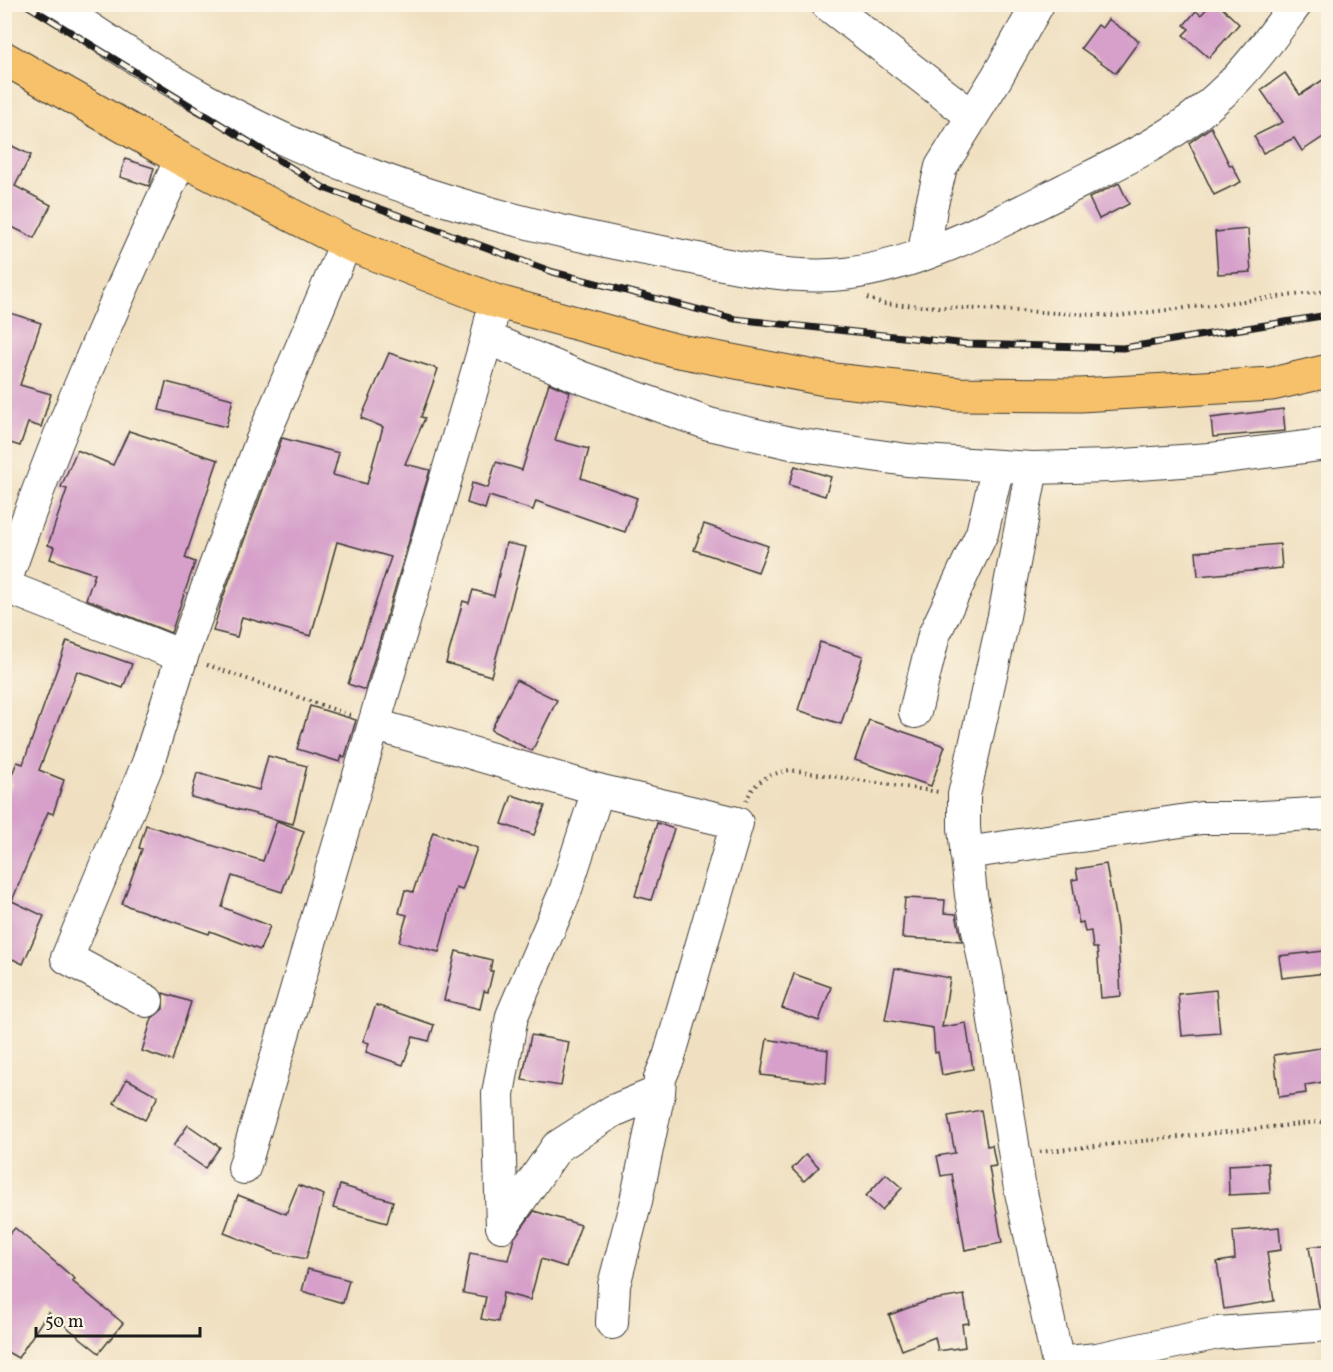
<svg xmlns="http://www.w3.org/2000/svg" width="1333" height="1372" font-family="Vollkorn,serif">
	<rect width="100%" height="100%" fill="#fcf5e5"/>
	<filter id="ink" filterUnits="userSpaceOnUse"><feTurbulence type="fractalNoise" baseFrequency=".0167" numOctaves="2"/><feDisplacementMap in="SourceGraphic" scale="12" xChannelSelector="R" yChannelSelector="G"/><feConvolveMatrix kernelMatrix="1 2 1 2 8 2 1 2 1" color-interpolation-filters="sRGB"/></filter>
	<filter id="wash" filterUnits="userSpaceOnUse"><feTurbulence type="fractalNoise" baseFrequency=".008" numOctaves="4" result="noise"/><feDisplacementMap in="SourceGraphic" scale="24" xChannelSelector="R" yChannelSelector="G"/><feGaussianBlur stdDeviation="1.35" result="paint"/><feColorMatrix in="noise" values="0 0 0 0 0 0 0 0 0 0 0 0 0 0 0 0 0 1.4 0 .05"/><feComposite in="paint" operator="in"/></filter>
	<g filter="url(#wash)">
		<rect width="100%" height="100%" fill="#f0e0c1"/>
		<g id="blocks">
			<g fill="#d6a0ca">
				<path d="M1211,4H1218L1239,24L1209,58L1183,35L1189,29L1184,25L1196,11L1201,15Z"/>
				<path d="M1108,19L1139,41L1116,73L1081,48L1098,25L1102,28Z"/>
				<path d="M1285,73L1300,95L1329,76V133L1302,151L1294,138L1263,153L1254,136L1283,122L1261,90Z"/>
				<path d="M1211,127L1230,166L1232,165L1241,182L1214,195L1189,143Z"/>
				<path d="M10,145L31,155L15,186L51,205L34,238L4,223V156Z"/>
				<path d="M125,159L154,168L149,186L120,177Z"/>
				<path d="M1119,183L1129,204L1099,219L1089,198Z"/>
				<path d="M1248,229L1251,272L1218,274L1215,232Z"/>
				<path d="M4,311L41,323L20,385L51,394L41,427L28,423L20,446L4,441Z"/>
				<path d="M389,353L438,369L421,417L425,418L405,464L430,470L365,690L348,684L391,557L337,542L311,636L242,617L237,637L213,631L222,600L282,438L339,453L333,475L367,484L383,427L361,418Z"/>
				<path d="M166,382L233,399L226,427L159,410Z"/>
				<path d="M549,383L570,392L555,440L589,449L581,478L637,498L625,532L536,501L533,510L489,496L485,509L467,503L472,483L488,488L496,462L522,470Z"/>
				<path d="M1283,409L1285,431L1213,437L1211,418Z"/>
				<path d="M129,431L218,460L185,558L195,562L171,633L86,599L95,574L50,559L54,547L48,545L67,489L61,487L77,450L113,465Z"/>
				<path d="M795,466L831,477L825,496L789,485Z"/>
				<path d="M704,524L768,546L758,572L694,550Z"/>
				<path d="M506,543L526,547L491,676L446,663L463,601L469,603L473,590L494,596Z"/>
				<path d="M1280,544L1282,568L1198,576L1196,552Z"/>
				<path d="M67,641L132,664L123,688L77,671L39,770L64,780L53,814L48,812L12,901L44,916L23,964L4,955V804L12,783L9,782L17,762L23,764Z"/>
				<path d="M820,642L863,656L841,724L798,710Z"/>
				<path d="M516,680L557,700L532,751L491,730Z"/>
				<path d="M310,706L356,720L345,757L342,756L340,762L297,749Z"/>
				<path d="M869,720L945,746L931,786L855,760Z"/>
				<path d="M268,756L307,766L293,824L191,797L197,773L259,790Z"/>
				<path d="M512,795L545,806L534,835L502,824Z"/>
				<path d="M277,821L304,831L282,892L232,876L222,907L270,926L260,950L210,931L209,934L122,904L142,849L139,848L146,825L263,861Z"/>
				<path d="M657,823L674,829L651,900L635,896Z"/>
				<path d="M433,832L477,848L462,890L456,888L439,952L399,942L407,915L399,913L405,890L413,892Z"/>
				<path d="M1106,864L1117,927L1121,996L1101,998L1097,948H1093L1091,931L1085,932L1083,922L1079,923L1072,880L1078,879L1076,869Z"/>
				<path d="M905,898L945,900L944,913L956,914L962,941L902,938Z"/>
				<path d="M456,951L492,960L490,971H493L488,992L484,991L480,1009L444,1000Z"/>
				<path d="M1324,951L1326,973L1282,978L1279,956Z"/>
				<path d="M895,968L950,978L942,1027L966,1023L973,1069L942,1075L938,1052L935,1053L933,1028L885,1020Z"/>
				<path d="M794,974L831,987L819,1021L782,1008Z"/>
				<path d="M1216,990L1220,1033L1182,1036L1178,994Z"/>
				<path d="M163,993L191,1002L172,1061L142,1051L152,1018L163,1009Z"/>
				<path d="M376,1005L434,1025L429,1041L413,1037L403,1065L366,1052L369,1043L363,1041Z"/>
				<path d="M531,1035L569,1042L561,1086L522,1080Z"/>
				<path d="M767,1039L828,1050L826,1083L761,1075Z"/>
				<path d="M1326,1047L1329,1081L1305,1085L1306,1093L1279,1097L1274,1055Z"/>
				<path d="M127,1079L158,1096L145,1120L114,1103Z"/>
				<path d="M981,1110L987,1146L992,1145L996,1166L989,1167L1002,1243L965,1250L952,1174L941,1176L937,1156L955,1153L948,1116Z"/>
				<path d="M188,1125L220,1147L205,1168L173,1146Z"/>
				<path d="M806,1154L819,1167L804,1181L792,1169Z"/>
				<path d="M1268,1163L1270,1193L1229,1195L1228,1165Z"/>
				<path d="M886,1174L902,1188L882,1210L866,1196Z"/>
				<path d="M298,1185L324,1195L306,1259L276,1253L224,1233L238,1195L286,1214Z"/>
				<path d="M340,1185L393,1201L387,1223L333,1208Z"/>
				<path d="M534,1211L581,1225L566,1267L541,1259L530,1300L503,1293L498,1322L481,1319L486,1297L463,1293L470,1253L508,1260L514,1238Z"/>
				<path d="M1279,1227L1281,1250L1267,1252L1274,1301L1224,1309L1217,1262L1235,1259L1233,1231Z"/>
				<path d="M15,1228L75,1279L72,1281L123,1323L99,1353L48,1312L18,1358L4,1350V1240Z"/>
				<path d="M1329,1244V1306L1319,1307L1309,1247Z"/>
				<path d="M308,1269L349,1280L343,1303L302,1291Z"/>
				<path d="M964,1295L969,1323L962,1324L965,1347L938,1351L935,1337L902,1350L889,1315L927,1301Z"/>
			</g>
		</g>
	</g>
	<g filter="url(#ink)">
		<use href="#blocks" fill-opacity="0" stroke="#3c3935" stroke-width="1.5"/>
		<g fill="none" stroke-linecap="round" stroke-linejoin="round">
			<defs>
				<g id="minor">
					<path d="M53,4C103,38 153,71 206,100C348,179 508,224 667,253C720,263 778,278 832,275C910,271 998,223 1066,189C1120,162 1176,137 1220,95C1249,69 1273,35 1296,4"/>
					<path d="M827,4L972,116"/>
					<path d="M924,254L931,208L941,167L997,77L1038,4"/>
					<path d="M495,301L487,338L580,377L709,424L795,444L907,460L1032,468L1110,466L1210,459L1328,444"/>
					<path d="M1032,468L1004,616L964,795V828L971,895L987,975L1019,1183L1059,1368"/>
					<path d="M4,586C53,440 116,299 181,159"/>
					<path d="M4,586L182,656"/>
					<path d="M915,712L934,635L982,533L998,466"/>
					<path d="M376,725L598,790L737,823L669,1057L660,1078L659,1092L613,1111L557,1147L502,1226"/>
					<path d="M966,853L1201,818H1246L1328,813"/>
					<path d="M147,1001L67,958L148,763L182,656L261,442L346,243"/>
					<path d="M244,1168L487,338"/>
					<path d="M502,1226L498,1094L512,1016L565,892L598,790"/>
					<path d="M612,1323L614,1285L636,1201L659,1092"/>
					<path d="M1058,1363L1097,1359L1218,1333L1328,1325"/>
				</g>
				<path id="major" d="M4,58L181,159L346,243L495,301L674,350L825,379L958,394L1080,395L1272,384L1328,371"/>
			</defs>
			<use href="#minor" stroke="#3c3935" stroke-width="34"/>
			<use href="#major" stroke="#3c3935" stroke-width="35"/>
			<g stroke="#3c3935" stroke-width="4" stroke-dasharray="1.5 4.5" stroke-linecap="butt">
				<path d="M867,298L883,304L1117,316L1328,291"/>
				<path d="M207,665L350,715"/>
				<path d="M746,801C755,780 769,774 790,770L939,792"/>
				<path d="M1040,1152L1328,1121"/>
			</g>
			<use href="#minor" stroke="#fff" stroke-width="32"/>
			<use href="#major" stroke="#f6c16b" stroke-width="33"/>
			<defs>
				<path id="rail" d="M25,4L324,188L553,272L735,319L968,344L1123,348L1328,315"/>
			</defs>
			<use href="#rail" stroke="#1c1c1c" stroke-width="7"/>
			<use href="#rail" stroke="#fcf5e5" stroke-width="4.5" stroke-dasharray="14" stroke-linecap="butt"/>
		</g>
	</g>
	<rect width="1333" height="1372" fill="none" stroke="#fcf5e5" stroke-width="24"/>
	<path d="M36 1327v9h164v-9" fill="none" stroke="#1c1c1c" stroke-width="3"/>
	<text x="45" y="1327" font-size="18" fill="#1c1c1c" stroke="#fcf5e5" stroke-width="4.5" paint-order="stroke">50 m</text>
</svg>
